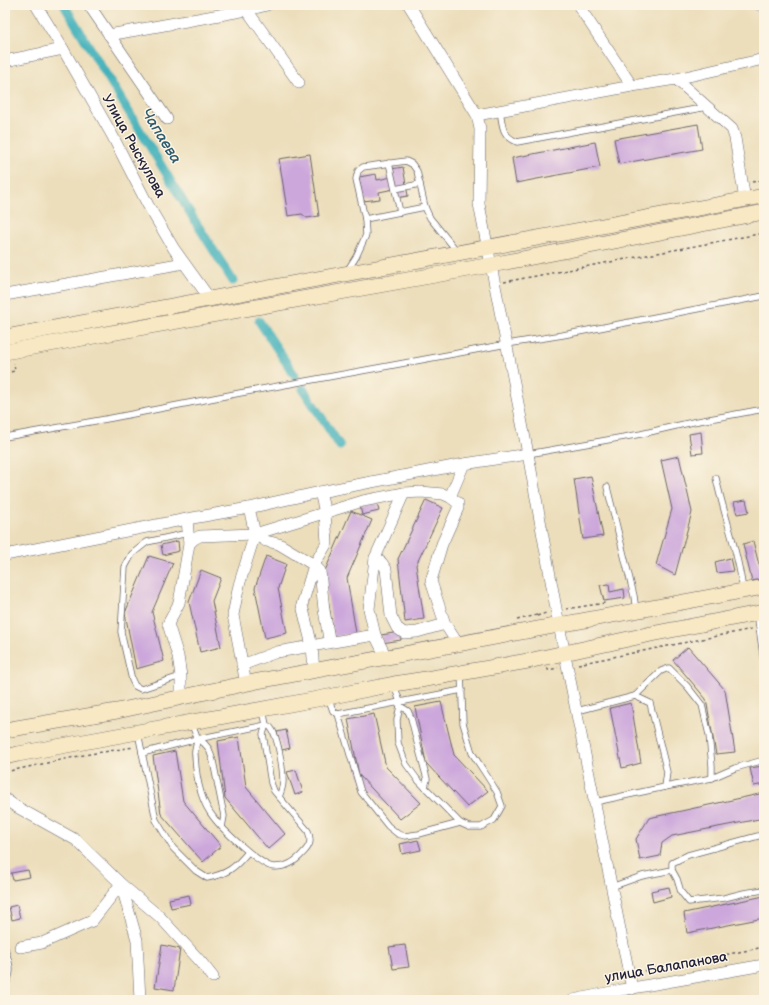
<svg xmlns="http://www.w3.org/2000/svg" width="769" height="1005" font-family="'Balsamiq Sans',sans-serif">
	<rect width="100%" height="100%" fill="#fcf5e5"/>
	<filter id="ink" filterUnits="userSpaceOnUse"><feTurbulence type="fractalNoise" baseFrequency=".025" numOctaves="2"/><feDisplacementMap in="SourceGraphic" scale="8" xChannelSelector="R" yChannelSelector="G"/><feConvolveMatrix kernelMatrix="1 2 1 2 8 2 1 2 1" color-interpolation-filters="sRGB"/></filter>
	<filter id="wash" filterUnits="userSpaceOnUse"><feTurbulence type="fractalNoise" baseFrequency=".012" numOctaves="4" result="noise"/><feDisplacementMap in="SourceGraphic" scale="16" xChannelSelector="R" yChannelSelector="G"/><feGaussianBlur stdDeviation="0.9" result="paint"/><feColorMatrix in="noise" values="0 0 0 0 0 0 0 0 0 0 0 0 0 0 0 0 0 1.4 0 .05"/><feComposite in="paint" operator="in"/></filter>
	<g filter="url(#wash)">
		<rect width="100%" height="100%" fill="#ecdebb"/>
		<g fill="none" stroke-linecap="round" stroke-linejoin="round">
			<g stroke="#40b0ba" stroke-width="9">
				<path d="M64,5L195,221L233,281"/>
				<path d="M259,321L295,376"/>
				<path d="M303,389L340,446"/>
			</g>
		</g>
		<g id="blocks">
			<g fill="#cca7dc">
				<path d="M698,124L702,149L619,164L614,139Z"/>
				<path d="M595,142L600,167L516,183L512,158Z"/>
				<path d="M310,154L319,216L307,218L302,214L288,216L279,159Z"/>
				<path d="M403,167L408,196L396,198L394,189L379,192L380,199L363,201L359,177L376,174L377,180L392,177L391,169Z"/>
				<path d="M701,432L703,453L692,454L689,434Z"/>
				<path d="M679,456L692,512L675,575L656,565L672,509L661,460Z"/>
				<path d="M591,476L603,536L583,539L574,479Z"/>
				<path d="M426,500L443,508L416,565L424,619L405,622L398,559Z"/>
				<path d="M746,500L749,512L737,514L734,502Z"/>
				<path d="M377,502L379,511L362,515L360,506Z"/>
				<path d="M351,511L372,520L347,578L356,633L334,637L324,573Z"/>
				<path d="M178,541L179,551L163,555L161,545Z"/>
				<path d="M753,541L759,565L764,564V578L752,581L743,544Z"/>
				<path d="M149,556L173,563L152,612L164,661L136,669L125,613Z"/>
				<path d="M266,556L286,564L278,588L287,633L265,638L255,588Z"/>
				<path d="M730,558L733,571L717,573L715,562Z"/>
				<path d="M201,570L221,578L212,601L221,647L200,652L189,602Z"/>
				<path d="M609,584L610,592L624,589L625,598L604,601L600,585Z"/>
				<path d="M400,632L401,640L382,643L381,635Z"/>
				<path d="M688,647L725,690L735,752L716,754L706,699L673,660Z"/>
				<path d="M441,702L454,755L488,791L467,807L426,763L415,707Z"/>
				<path d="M631,703L641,763L622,768L610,708Z"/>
				<path d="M374,714L386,767L421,803L400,819L359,775L348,719Z"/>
				<path d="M286,730L290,748L282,750L277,732Z"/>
				<path d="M239,737L246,787L285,834L268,849L225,798L218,741Z"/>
				<path d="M175,751L183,801L221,846L203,862L161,814L153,756Z"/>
				<path d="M763,766L764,773V784L754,786L750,768Z"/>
				<path d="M296,770L303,792L295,795L287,772Z"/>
				<path d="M764,793V818L672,836L662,843L660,856L640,860L636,839L649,818Z"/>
				<path d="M418,840L421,850L402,854L400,844Z"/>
				<path d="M28,870L30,877L13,880L11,873Z"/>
				<path d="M669,887L671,897L653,902L651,891Z"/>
				<path d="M189,895L191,904L171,908L169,899Z"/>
				<path d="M764,896V918L687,933L684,913Z"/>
				<path d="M17,905L20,918L12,920L9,907Z"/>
				<path d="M162,945L180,949L174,990L155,987Z"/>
				<path d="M405,945L409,967L393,969L389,947Z"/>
			</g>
		</g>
	</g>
	<g filter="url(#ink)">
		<use href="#blocks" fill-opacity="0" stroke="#696468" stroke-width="1"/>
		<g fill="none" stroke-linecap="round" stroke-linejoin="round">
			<defs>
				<g id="lane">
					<path d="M500,111C503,126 501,135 517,142L707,107"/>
					<path d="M389,163L400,212"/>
					<path d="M395,189L420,184"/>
					<path d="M365,219L425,207"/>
					<path d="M347,271L356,257L366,235L365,219L356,179L358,171L363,167L406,161L412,164L417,171L425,207L430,218L457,251"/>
					<path d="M5,437L112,418L240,393L383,367L507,344L563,335L764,296"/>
					<path d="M528,454L585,444L641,434L693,422L764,409"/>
					<path d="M716,478C724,516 739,553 743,591"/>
					<path d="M607,487L634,596L636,611"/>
					<path d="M757,613L764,662"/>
					<path d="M181,676L141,689L135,686L132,680L121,632L125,567L132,554L147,542L188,533"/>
					<path d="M394,685L400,702V706L397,720L398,743L406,764L417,779L460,823L469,827H481L494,820L502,806L497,792L487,776L472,753L463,723L461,673"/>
					<path d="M635,696L661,671L669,668L687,686L702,705L709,735L712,766V778"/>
					<path d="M328,697L333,711L338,714L361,792L388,826L398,834L405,836L419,834L460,823"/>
					<path d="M400,706L408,711L411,718L417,742L427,779L425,787"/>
					<path d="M577,711L635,696L650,703L667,772L665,787L595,802"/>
					<path d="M338,714L462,690"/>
					<path d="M191,723C193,728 197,735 197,740C197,745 194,750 195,755C196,777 200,801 214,818C222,829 262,867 274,867C287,867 295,862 303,853C310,846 312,841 308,831L274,791L271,783L263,734L266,725L263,709"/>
					<path d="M138,733L156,820L173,848L196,871L207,878C227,874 235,868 248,852"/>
					<path d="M197,739L204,743L209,749L213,761L224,816L222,827"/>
					<path d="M142,753L197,739L266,725C268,726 270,726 271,728C278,736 283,770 283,781C283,787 281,792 279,797"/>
					<path d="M665,787L712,778L735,768L764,760"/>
					<path d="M764,835L758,836L688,855L672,863V870L677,879L681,892L689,902L724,898L744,893L764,890"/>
					<path d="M611,887L642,876L672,870"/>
					<path d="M5,948C9,964 14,970 5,985"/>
				</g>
				<g id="street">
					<path d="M36,5L63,49L112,135L148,205L174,249L210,299"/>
					<path d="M89,5L167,119"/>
					<path d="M409,5L477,115L480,129L479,204L528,454L559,625L632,989"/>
					<path d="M578,5L632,86L676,79L764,59"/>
					<path d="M760,5L764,7"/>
					<path d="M244,6L299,83"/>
					<path d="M109,35L247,10L267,5"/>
					<path d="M5,61L63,49"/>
					<path d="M676,79L732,129L735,138L745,200"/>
					<path d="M477,115L632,86"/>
					<path d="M5,295L184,263"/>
					<path d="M450,497L464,464"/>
					<path d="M255,534L266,541L279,544L314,565L320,571L324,610L329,639L327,643L312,646L302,605L314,565L327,543L325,513L320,492"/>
					<path d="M189,544L194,539L200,536L255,534L363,501L404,493L421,492L443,494L450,497L458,503V508L442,544L431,581L445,624L458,644"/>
					<path d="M5,555L187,519L249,508L320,492L464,464L528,454"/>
					<path d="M375,558L382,563L386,569L391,616L397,628L404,633L417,632L445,624"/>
					<path d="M327,643L375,635"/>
					<path d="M386,657L375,635L369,609L375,558L404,493"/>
					<path d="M242,665L277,652L312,646L314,671"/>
					<path d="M246,684L233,615L239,585L255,534L249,508"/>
					<path d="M181,697V676L178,656L168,624L179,603L189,544L187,519"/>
					<path d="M5,799L15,806L76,840L121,884L160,917L201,962L213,977"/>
					<path d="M20,947L42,943L92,921L121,884L137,940L140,1000"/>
					<path d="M573,1000L621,990L764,965"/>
				</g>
				<g id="secondary">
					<path d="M5,337L764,196"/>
					<path d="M5,352L491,265L764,212"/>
					<path d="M5,730L117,711L258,681L764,587"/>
					<path d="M5,757L18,754L328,697L394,684L426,679L528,661L651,634L764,612"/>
				</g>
			</defs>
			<use href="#lane" stroke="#696468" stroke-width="7"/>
			<use href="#street" stroke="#696468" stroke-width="12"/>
			<use href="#secondary" stroke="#696468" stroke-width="16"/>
			<g stroke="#696468" stroke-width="1.5" stroke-dasharray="3 3" stroke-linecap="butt">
				<path d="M752,182L764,180"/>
				<path d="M504,282L764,233"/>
				<path d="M5,373L15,371L14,363"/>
				<path d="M566,609L605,603"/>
				<path d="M537,616L546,613"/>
				<path d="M517,620L537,615"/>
				<path d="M578,664L752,629"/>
				<path d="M548,668V670L558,668"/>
				<path d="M5,772L84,755L134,747"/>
				<path d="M638,972L764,947"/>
			</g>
			<use href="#lane" stroke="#fff" stroke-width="5.5"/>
			<use href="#street" stroke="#fff" stroke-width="11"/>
			<use href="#secondary" stroke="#f8e8c3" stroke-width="15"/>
		</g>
	</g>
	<g text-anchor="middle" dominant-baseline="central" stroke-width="3" stroke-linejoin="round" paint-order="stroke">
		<g font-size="14" fill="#22223b" stroke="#fcf5e5">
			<text transform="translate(134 146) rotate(61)">Улица Рыскулова</text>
			<text transform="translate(666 967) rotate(-10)">улица Балапанова</text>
		</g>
		<g font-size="15" font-style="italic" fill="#2e5b6e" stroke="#fcf5e5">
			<text transform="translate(161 136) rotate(58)">Чапаева</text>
		</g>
	</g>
	<rect width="769" height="1005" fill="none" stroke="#fcf5e5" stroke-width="20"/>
</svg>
